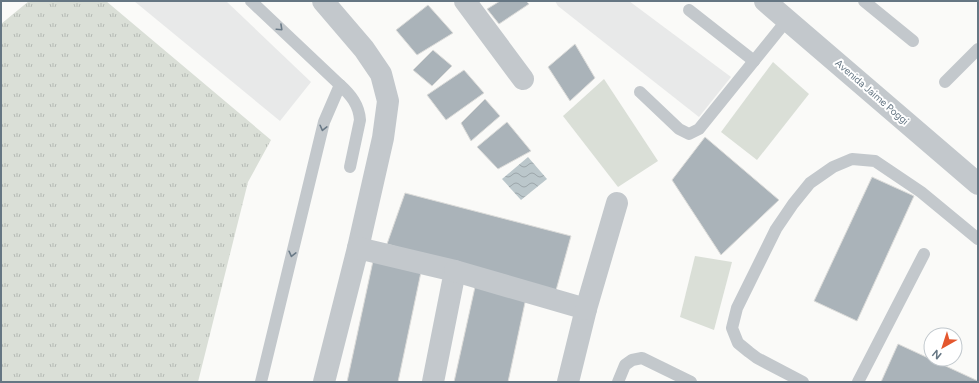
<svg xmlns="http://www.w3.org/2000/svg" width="979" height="383" font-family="Figtree,sans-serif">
	<defs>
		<pattern id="grass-tufts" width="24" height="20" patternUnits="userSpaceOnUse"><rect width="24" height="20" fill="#dadfd7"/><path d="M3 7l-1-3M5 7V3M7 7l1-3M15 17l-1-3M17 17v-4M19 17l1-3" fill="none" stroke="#b4b9b4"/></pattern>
		<pattern id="water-waves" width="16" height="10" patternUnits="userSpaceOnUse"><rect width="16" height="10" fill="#bbc7cb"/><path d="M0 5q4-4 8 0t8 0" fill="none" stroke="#9ca6aa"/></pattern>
	</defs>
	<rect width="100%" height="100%" fill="#fafaf8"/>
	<g fill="#e8e9e9">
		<path d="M134,1H226L311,82L280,121Z"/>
		<path d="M555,1H629L731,77L699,117L558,6Z"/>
	</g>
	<path fill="url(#grass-tufts)" d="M29,1H106L271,140L248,182L198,382H1V24Z"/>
	<g fill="#dadfd7">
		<path d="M773,62L809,94L757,160L721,132Z"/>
		<path d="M604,79L658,161L618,187L563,116Z"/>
		<path d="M695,256L732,262L714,330L680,317Z"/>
	</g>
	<path fill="url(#water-waves)" d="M528,157L547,179L521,200L502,179Z"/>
	<g fill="#aab3b9" stroke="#dcdcda">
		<path d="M500,1H526L529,4L499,24L487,9Z"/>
		<path d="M428,5L453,33L417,55L396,30Z"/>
		<path d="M575,44L595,78L570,101L548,67Z"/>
		<path d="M433,50L452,66L432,86L413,70Z"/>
		<path d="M464,70L484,93L446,120L427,95Z"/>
		<path d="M485,99L500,116L471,141L461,123Z"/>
		<path d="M507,122L531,151L498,169L477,147Z"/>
		<path d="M705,137L779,200L721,255L672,180Z"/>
		<path d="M872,177L914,196L857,321L814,301Z"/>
		<path d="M405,193L571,236L555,294L387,244Z"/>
		<path d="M373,261L421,272L398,382H347Z"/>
		<path d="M475,287L526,298L508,382H454Z"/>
		<path d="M898,344L978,381V382H881Z"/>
	</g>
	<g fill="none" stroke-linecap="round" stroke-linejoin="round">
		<g stroke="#c3c8cc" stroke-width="12">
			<path d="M251,1L340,85L324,122L261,382"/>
			<path d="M864,1L913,41"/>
			<path d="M689,10L754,61"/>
			<path d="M945,82L978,49"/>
			<path d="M340,85C351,95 359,105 360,120L350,167"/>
			<path d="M640,92L679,129L689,134L699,129L787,20"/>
			<path d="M618,382L625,365L632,360L642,358L691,382"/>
			<path d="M803,382L757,358L749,352L738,343L732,328L737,308L776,229L793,204L810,183L833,167L852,159L875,161L921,192L978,239"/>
			<path d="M858,382L924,254"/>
		</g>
		<g stroke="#c3c8cc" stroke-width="22">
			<path d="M323,1L364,49L381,74L388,101L383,138L358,248L324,382"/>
			<path d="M465,1L523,79"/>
			<path d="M358,248L455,271L433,382"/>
			<path d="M455,271L586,309L568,382"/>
			<path d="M586,309L617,203"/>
		</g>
		<path stroke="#c3c8cc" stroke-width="22" d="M765,1L978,184"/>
	</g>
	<defs><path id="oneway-chevron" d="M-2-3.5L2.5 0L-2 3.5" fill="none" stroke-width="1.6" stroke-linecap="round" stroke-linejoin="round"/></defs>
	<g stroke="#6a7a87">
		<use href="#oneway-chevron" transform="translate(280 28) rotate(43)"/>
		<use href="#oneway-chevron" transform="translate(323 128) rotate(104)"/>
		<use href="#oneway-chevron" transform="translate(292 254) rotate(104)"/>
	</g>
	<g text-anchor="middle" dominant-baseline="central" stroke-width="4" stroke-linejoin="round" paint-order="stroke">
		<g font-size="10" fill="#657683" stroke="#fff">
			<text transform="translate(872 92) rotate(41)">Avenida Jaime Poggi</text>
		</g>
	</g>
	<rect width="979" height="383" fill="none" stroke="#657683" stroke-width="4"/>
	<g transform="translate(943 347) rotate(219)"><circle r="19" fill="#ffffff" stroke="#c1c8cd"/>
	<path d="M0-3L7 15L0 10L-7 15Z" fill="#e4572e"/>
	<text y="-6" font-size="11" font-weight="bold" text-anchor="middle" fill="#657683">N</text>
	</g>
</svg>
